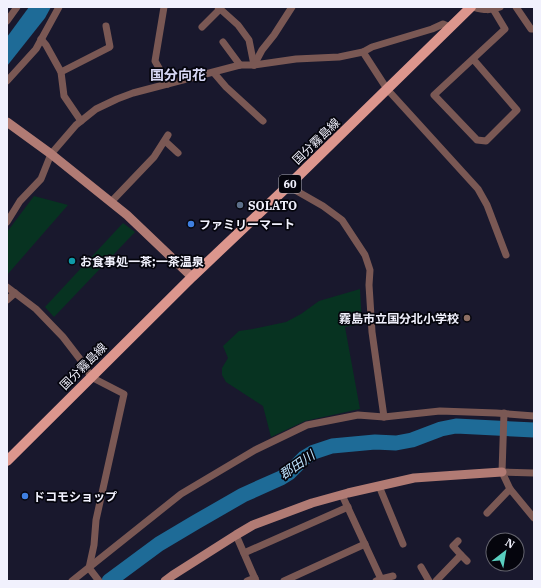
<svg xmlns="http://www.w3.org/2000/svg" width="541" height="588" font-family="'IBM Plex Serif','Noto Sans JP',serif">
	<rect width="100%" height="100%" fill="#19182d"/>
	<g fill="#073321">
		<path d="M34,196L68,205L7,275V232Z"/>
		<path d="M123,223L135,232L54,317L45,307Z"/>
		<path d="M360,289L362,324L345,327L360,409L305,421L271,437L263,406L226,382L222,375V368L228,358L223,346L239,331L253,329L286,322L301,314L319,301Z"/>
	</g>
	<path fill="#1e6b97" d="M29,7H51L45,18L7,66V37Z"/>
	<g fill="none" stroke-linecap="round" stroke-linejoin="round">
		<path stroke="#1e6b97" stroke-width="15" d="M109,581L159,544L196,522L243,495L281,478L289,473L304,458L314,452L332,446L375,442L396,443L412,440L441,429L456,426L534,430"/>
		<g stroke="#7a5854" stroke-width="7">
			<path d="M164,7L155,61L168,84"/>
			<path d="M218,7L238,25L249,40L254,65"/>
			<path d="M473,7C484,10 490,11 500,7"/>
			<path d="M516,7L531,29H534"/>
			<path d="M7,21L17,7"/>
			<path d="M202,27L220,9"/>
			<path d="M41,39L46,45L61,72L64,96L81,121"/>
			<path d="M223,42L240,65"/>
			<path d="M363,52L387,89L478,189L487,205L506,255"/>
			<path d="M473,59L517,110L486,141L477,140L434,95L505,29L493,9"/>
			<path d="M254,65L262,50L274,35L292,7"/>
			<path d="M61,72L110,47L106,26"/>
			<path d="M214,73L226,87L263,121"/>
			<path d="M7,81L36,49L59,7"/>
			<path d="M165,141L178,153"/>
			<path d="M289,185L295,190L323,206L342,220L365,255L370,270L369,285L372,332L384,417"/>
			<path d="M111,202L154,157L168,135"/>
			<path d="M7,222L20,201L41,179L51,154L76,125L96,109L117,99L133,93L240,65H254L296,59L339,57L363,52L372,47L432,29L443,24L450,27"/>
			<path d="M7,287L36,309L63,337L83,363L91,377L124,394L96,520L94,545L89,568L99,581"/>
			<path d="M7,300L15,293"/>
			<path d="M504,413L502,472L510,489L534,518"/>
			<path d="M502,472L534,473"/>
			<path d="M379,486L403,544"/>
			<path d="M342,495L381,579L376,581"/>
			<path d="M487,513L510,489"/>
			<path d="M236,535L256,581"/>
			<path d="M244,553L348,507"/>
			<path d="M461,555L467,561"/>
			<path d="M421,567L429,581"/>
			<path d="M381,579L393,576"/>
			<path d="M72,581L181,494L255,450L307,425L358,415L384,417L440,411L496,413L534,416"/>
			<path d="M247,581L255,578"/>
			<path d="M284,581L365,544"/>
			<path d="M436,581L461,555L453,546L458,541"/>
		</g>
		<g stroke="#b17b74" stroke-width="9">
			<path d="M7,122L51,154L127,215L192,277"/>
			<path d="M165,581L173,575L236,535L253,525L312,503L348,493L414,478L472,474L502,472"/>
		</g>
		<path stroke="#dc968d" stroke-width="10" d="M7,461L192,277L289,185L471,7"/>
	</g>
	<circle fill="#5c6f8a" stroke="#05050d" stroke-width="1.5" cx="240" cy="205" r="4"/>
	<g fill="#3f7fe0" stroke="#05050d" stroke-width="1.5">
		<circle cx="191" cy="224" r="4"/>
		<circle cx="25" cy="496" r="4"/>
	</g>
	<circle fill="#0f9aa8" stroke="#05050d" stroke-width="1.5" cx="72" cy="261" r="4"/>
	<circle fill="#8d6e63" stroke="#05050d" stroke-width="1.5" cx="467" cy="318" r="4"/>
	<g text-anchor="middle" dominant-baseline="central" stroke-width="3.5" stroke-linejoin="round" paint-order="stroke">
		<rect fill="#05050d" stroke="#aaaab5" stroke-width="1" x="279" y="175" width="22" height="18" rx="3"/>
		<g font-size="11" font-weight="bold" fill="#f1f1fd">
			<text x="290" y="184">60</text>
		</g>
		<g font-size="12" fill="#f1f1fd" stroke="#05050d">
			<text transform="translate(316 141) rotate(-44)">国分霧島線</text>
			<text transform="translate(83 366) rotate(-45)">国分霧島線</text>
		</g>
		<g font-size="12" font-weight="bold" fill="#f1f1fd" stroke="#05050d" text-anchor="start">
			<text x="248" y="205">SOLATO</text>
			<text x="199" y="224">ファミリーマート</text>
			<text x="80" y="261">お食事処一茶;一茶温泉</text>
			<text x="459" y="318" text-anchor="end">霧島市立国分北小学校</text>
			<text x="33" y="496">ドコモショップ</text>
		</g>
		<g font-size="13" font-style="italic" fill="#bee3fd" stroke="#05050d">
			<text transform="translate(297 465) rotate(-35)">郡田川</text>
		</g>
		<g font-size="14" font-weight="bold" fill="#d8d8f6" stroke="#05050d">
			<text x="178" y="75">国分向花</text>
		</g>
	</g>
	<rect width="541" height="588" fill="none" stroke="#f1f1fd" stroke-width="16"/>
	<g transform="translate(505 552) rotate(31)"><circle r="19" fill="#05050d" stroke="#63636d"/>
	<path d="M0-3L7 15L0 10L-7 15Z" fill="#59cebf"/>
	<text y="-6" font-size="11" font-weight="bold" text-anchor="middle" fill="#f1f1fd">N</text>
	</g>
</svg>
